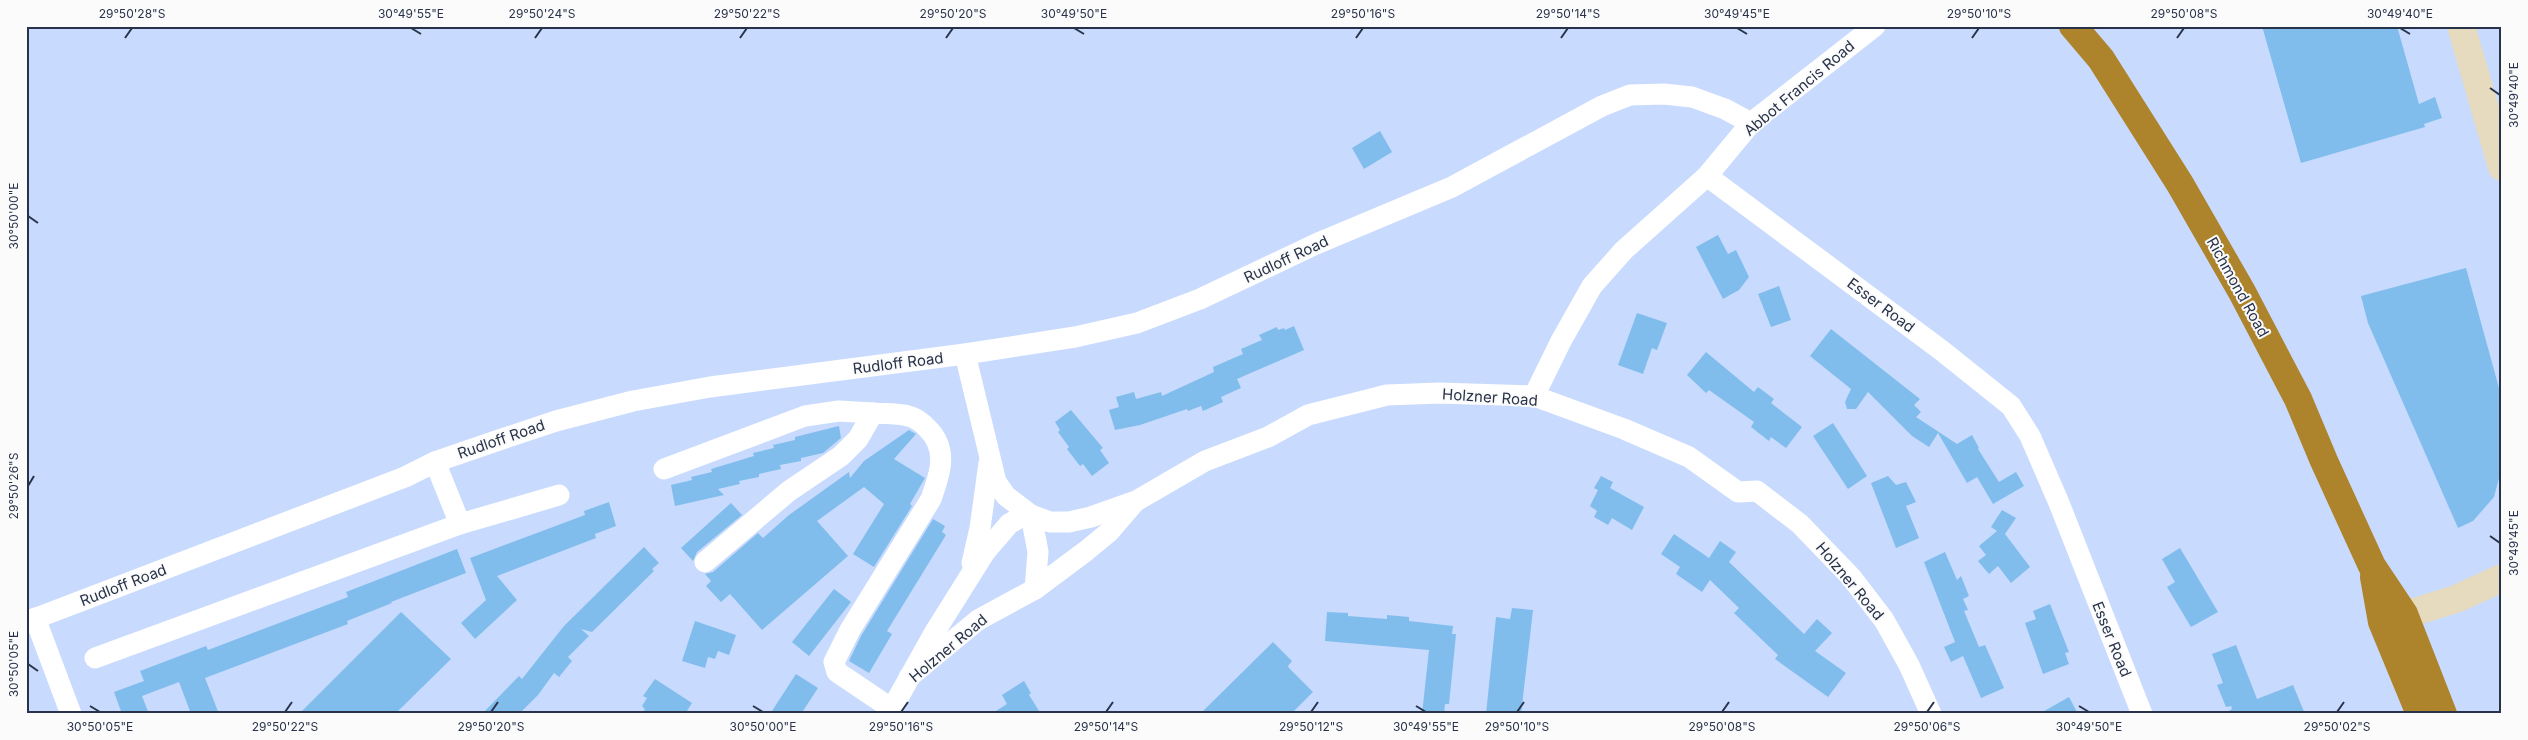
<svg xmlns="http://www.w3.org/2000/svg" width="2528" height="740" font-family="Inter,sans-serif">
	<rect width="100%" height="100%" fill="#c8dafd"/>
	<g fill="#80bded">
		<path d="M2262,26H2397L2419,104L2435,97L2442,118L2424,124L2425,127L2301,163Z"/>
		<path d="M1380,131L1392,152L1364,169L1352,148Z"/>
		<path d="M1718,235L1728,254L1736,250L1749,277L1739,290L1723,299L1696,247Z"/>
		<path d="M2466,268L2502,399V467L2494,497L2473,521L2458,528L2368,323L2361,296Z"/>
		<path d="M1779,286L1791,320L1771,327L1758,294Z"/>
		<path d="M1637,313L1667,323L1657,350L1652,348L1643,374L1618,365Z"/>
		<path d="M1294,326L1304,350L1237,379L1241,388L1221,397L1223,402L1203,411L1201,406L1188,411L1187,409L1140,425L1115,430L1109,410L1119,407L1116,397L1134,392L1136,399L1161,392L1162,396L1214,372L1213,367L1243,354L1241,349L1262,340L1259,335L1277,327L1278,330L1284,328L1285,330Z"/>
		<path d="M1831,329L1920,399L1914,405L1921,412L1916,417L1957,444L1972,435L1979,448L1978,449L1999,482L2016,472L2024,486L1993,504L1977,477L1967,483L1938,433L1929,447L1912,436L1868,392L1856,409H1847L1845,402L1851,389L1810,356Z"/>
		<path d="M1706,352L1754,392L1758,387L1774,399L1771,403L1802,427L1786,448L1771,437L1769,441L1751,427L1754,422L1709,390L1706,393L1687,375Z"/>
		<path d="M1071,410L1103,448L1100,450L1109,463L1092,476L1083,464L1080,466L1067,449L1069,447L1058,432L1060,430L1055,422Z"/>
		<path d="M1833,423L1867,476L1848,489L1813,436Z"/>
		<path d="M839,426L841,438L823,453L801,458V461L780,465L781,469L759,474V477L739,481L740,484L718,489L724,495L675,506L671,485L692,480L691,477L712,472L711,469L754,456L753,453L774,448L773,445L795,440V437Z"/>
		<path d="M909,430L916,434L894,459L925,478L910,504L912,506L874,567L853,554L884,504L864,487L817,521L848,556L762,630L730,594L721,602L706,586L711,581L705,574L713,572L758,533L763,538L789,515L849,472L850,478L864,461Z"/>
		<path d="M1601,476L1613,482L1610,488L1644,507L1632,530L1612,518L1608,525L1594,517L1597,511L1590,506L1598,490L1594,488Z"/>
		<path d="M1888,476L1896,485L1906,482L1916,502L1906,506L1919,538L1896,548L1871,483Z"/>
		<path d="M609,502L616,526L595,534L596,538L497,576L517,600L475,639L461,623L486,600L470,558L585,515L584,511Z"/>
		<path d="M731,503L742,515L697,552L693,561L681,548Z"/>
		<path d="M2002,510L2016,518L2005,534L2030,567L2011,583L1998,566L1989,574L1978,561L1986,555L1979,546L1997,531L1991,527Z"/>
		<path d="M933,519L945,526L942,532L946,535L887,631L892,634L869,673L849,661L861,636Z"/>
		<path d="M1674,534L1709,558L1720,541L1736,552L1729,562L1804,634L1817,619L1832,633L1815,651L1846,673L1828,697L1775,659L1778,655L1734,613L1739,608L1710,580L1702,592L1676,574L1680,567L1661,554Z"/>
		<path d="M644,547L659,563L652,569L654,571L592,632L581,629L589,636L568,657L572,661L559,677L554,673L538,695L519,714H482L519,676L522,679L564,626Z"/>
		<path d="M2180,548L2218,612L2191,627L2167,587L2175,582L2162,559Z"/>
		<path d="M457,549L466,573L391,602L392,603L347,621L348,624L205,678L219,714H191L179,682L142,696L149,714H122L114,692L144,681L140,671L206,646L208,650L348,597L346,592Z"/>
		<path d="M1945,552L1957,580L1961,576L1969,596L1963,599L1968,610L1964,611L1979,647L1985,645L2004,688L1981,698L1963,656L1951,662L1944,647L1955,642L1924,562Z"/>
		<path d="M834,589L851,602L809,656L792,642Z"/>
		<path d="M2050,604L2069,652L2065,653L2069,664L2043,674L2025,623L2036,619L2033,611Z"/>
		<path d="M1512,608L1533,610L1521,714H1486L1496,617L1510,619Z"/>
		<path d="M401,612L451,659L395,714H299Z"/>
		<path d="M1327,612L1348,613V616L1387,619V615L1409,617V621L1453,626L1452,634H1456L1454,655L1449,704H1445L1444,714H1422L1429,650L1325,641Z"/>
		<path d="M695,621L736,635L729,655L718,651L715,659L708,657L705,668L682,661Z"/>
		<path d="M1273,642L1292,661L1288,666L1289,668L1313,692L1291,714H1200Z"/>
		<path d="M2236,645L2257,699L2293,685L2305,714H2223L2232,709L2231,706L2226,707L2217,685L2223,683L2212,654Z"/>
		<path d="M796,674L818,688L801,714H770Z"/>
		<path d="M655,679L692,703L685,714H642L645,709L642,706L647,698L643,696Z"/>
		<path d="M1024,681L1031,693L1029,695L1041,714H991L1007,704L1002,695Z"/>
		<path d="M2069,697L2078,714H2039Z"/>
	</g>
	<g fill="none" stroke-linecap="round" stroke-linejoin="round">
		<g stroke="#fff" stroke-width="21">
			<path d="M1707,176L1941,350L2011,406L2030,436L2059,503L2142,714"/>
			<path d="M965,354L996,482L1006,496L1031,515L1050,522H1069L1091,517L1136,501L1205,461L1268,437L1308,415L1387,395L1439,393L1534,396L1624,429L1689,457L1738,492L1757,491L1800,524L1851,577L1884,620L1909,665L1931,714"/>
			<path d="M1534,396L1561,341L1592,286L1624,250L1707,176L1751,123L1875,26"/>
			<path d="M664,469L805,416L839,411L873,413"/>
			<path d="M1031,515L1038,552L1035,589"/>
			<path d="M460,524L559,495"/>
			<path d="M705,562L789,491L841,456L858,439L873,413C884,414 897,413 908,416C914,417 923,423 927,428C949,449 940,474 931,499L850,630L834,662L837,672L892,709"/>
			<path d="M972,563L980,528L989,463"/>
			<path d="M35,618L71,714"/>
			<path d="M26,622L405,477L435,462L496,441L556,421L633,401L710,387L965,354L1075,337L1137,323L1200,299L1316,244L1452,187L1602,106L1630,95L1664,94L1692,97L1725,109L1751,123"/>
			<path d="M95,658L460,524L435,462"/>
			<path d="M909,677L978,620L1035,589L1086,551L1109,532L1134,503"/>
			<path d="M889,714L936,630L985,552L1009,524L1019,518L1031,515"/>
		</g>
		<g stroke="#e6dabf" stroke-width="28">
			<path d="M2461,26L2502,167"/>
			<path d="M2382,622L2456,599L2502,578"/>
		</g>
		<g stroke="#ad842b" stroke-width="28">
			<path d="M2073,26L2101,59L2180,184L2242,292L2298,399L2324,461L2372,566L2404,614L2443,714"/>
			<path d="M2374,577L2382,622L2420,714"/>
		</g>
	</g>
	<path fill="none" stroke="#28334a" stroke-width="2" d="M411,28L421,34M1074,28L1084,34M1737,28L1747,34M2400,28L2410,34M125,38L132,28M535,38L542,28M740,38L747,28M946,38L953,28M1356,38L1363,28M1561,38L1568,28M1972,38L1979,28M2177,38L2184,28M2490,88L2500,95M28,216L38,223M28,486L34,476M2490,536L2500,543M28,664L38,671M90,706L100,712M753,706L763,712M1416,706L1426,712M2079,706L2089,712M285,712L292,702M491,712L498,702M901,712L908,702M1106,712L1113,702M1311,712L1318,702M1517,712L1524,702M1722,712L1729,702M1927,712L1934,702M2337,712L2344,702"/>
	<g text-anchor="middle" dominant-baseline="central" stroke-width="4" stroke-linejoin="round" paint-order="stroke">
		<g font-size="15" fill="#28334a" stroke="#fbfbfb">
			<text transform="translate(1799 88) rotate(-40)">Abbot Francis Road</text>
			<text transform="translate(1286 259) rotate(-25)">Rudloff Road</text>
			<text transform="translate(2238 287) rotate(61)">Richmond Road</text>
			<text transform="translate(1881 305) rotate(37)">Esser Road</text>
			<text transform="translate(898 363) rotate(-7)">Rudloff Road</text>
			<text transform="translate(1490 397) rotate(4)">Holzner Road</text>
			<text transform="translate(501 439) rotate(-19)">Rudloff Road</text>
			<text transform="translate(1850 581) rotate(50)">Holzner Road</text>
			<text transform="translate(123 585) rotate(-21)">Rudloff Road</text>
			<text transform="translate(2112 639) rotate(68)">Esser Road</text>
			<text transform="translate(948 648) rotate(-40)">Holzner Road</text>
		</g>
	</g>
	<rect width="2528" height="740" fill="none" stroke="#fbfbfb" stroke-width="55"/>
	<rect x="28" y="28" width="2472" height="684" fill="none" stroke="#28334a" stroke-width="2"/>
	<g font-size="12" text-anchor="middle" fill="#28334a">
		<text x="132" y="18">29°50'28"S</text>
		<text x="411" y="18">30°49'55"E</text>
		<text x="542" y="18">29°50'24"S</text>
		<text x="747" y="18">29°50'22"S</text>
		<text x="953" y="18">29°50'20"S</text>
		<text x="1074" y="18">30°49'50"E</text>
		<text x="1363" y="18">29°50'16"S</text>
		<text x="1568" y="18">29°50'14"S</text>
		<text x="1737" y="18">30°49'45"E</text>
		<text x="1979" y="18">29°50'10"S</text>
		<text x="2184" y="18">29°50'08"S</text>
		<text x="2400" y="18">30°49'40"E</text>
		<text transform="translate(2514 95) rotate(-90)" y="4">30°49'40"E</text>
		<text transform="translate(14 216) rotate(-90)" y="4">30°50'00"E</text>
		<text transform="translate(14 486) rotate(-90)" y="4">29°50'26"S</text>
		<text transform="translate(2514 543) rotate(-90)" y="4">30°49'45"E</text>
		<text transform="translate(14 664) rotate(-90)" y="4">30°50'05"E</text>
		<text x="100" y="731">30°50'05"E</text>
		<text x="285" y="731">29°50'22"S</text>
		<text x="491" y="731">29°50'20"S</text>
		<text x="763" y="731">30°50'00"E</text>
		<text x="901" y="731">29°50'16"S</text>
		<text x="1106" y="731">29°50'14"S</text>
		<text x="1311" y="731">29°50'12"S</text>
		<text x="1426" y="731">30°49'55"E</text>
		<text x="1517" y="731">29°50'10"S</text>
		<text x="1722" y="731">29°50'08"S</text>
		<text x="1927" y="731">29°50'06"S</text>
		<text x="2089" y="731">30°49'50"E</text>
		<text x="2337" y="731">29°50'02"S</text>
	</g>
</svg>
